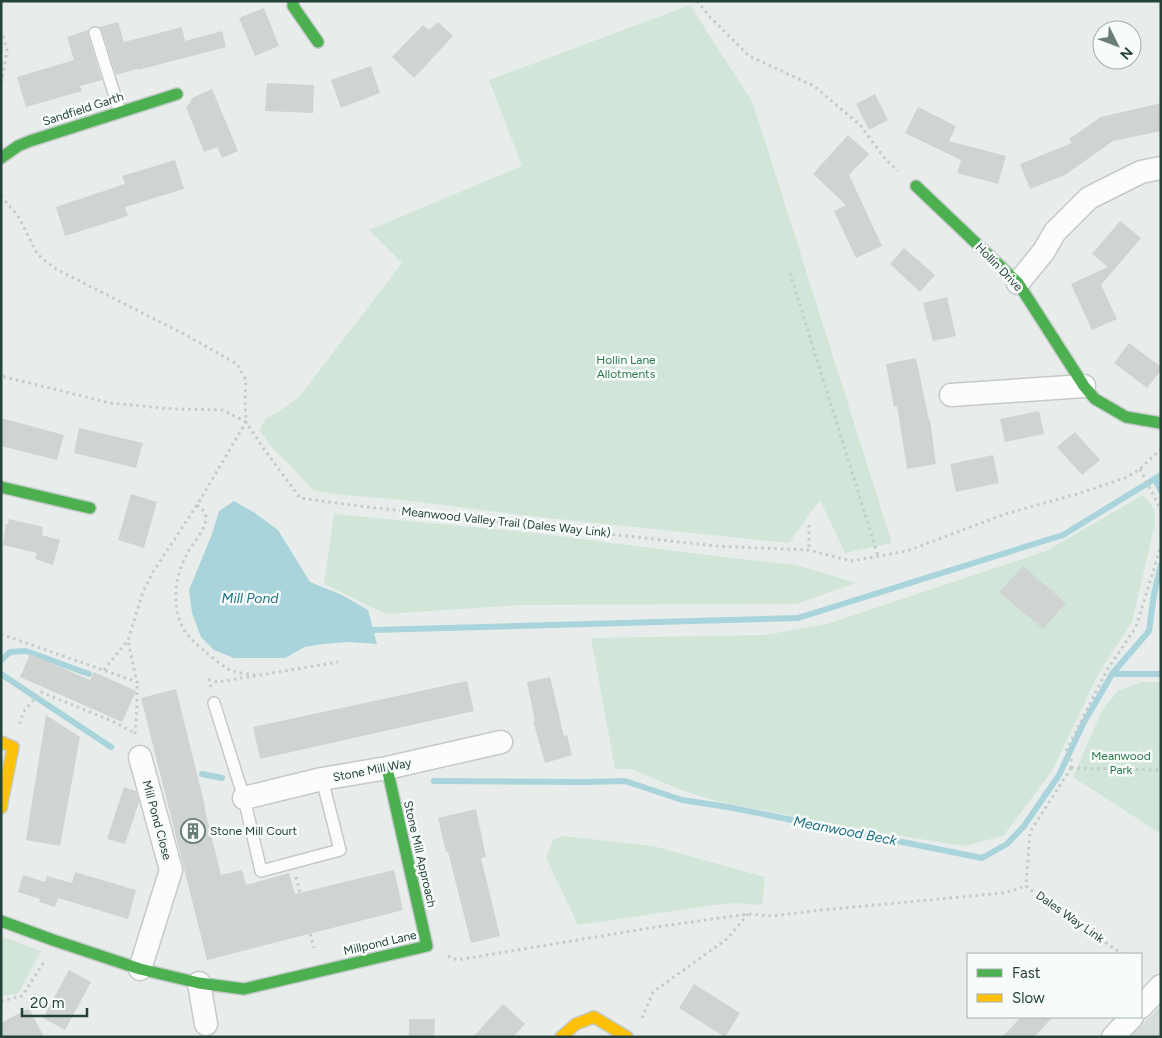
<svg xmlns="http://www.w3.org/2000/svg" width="1162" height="1038" font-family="Figtree,sans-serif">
	<rect width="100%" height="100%" fill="#e8edeb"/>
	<path fill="#d6dedb" d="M1161,1006V1037H1129Z"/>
	<g fill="#d1e6d8">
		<path d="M690,5L753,103L892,543L845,553L820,500L789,543L529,516L403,500L344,495L314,491L286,461L273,449L259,430L266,418L278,412L299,397L402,263L369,230L522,166L489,80Z"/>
		<path d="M1143,495C1155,508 1156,510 1154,528L1132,622L1096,678L1078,717L1052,771L1003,836L964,846L882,833L720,802L684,791L631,769H615L591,638L765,635L827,624L1046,551Z"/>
		<path d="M334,514L527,532L707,555L796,565L856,583L796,604L520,605L386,614L324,584Z"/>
		<path d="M1142,682H1161V834L1073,777L1102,710L1119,690Z"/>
		<path d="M563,836L653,846L765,877L762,905L736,903L714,905L578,925L546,858L553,840Z"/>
		<path d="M1,936L41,951L18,994L1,996Z"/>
	</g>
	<path fill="#a9d4db" d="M234,501L255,513L278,530L310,582L342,595L368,610L377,644L349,642L322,644L305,647L285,658H234L214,650L201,637L192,613L189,590L212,534L219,511Z"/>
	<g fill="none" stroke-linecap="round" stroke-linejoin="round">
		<g stroke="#a9d4db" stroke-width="6">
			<path d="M1155,479L1161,491"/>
			<path d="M373,630L798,618L1063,535L1161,475"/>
			<path d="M1,660L10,652L26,651L89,674"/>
			<path d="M1,674L111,747"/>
			<path d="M1112,674L1149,631L1154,594L1161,565"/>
			<path d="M202,774L222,778"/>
			<path d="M434,781L584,782L625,781L682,800L728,807L982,858L1007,844L1024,826L1059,775L1083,724L1112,674H1161"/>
		</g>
	</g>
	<g fill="#cfd4d2">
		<path d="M264,8L279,46L255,56L239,18Z"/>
		<path d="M118,22L124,42L182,27L185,41L222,31L226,47L138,70L137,69L116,75L102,31L99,27Z"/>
		<path d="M438,22L453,36L414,78L392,57L423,25L429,30Z"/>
		<path d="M88,30V35L102,80L80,86L82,91L26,107L17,77L74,60L67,37Z"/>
		<path d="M371,66L380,93L341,108L331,80Z"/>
		<path d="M267,83L314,85L313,113L265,111Z"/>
		<path d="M212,89L238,151L222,158L217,147L204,152L186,107L189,104L192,98Z"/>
		<path d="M875,94L888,120L869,130L856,104Z"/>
		<path d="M1161,103V131L1113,141L1065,175L1030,189L1020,164L1072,143L1069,139L1101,117Z"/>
		<path d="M918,107L956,126L949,141L1006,156L998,184L957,173L961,160L905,133Z"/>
		<path d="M848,135L869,154L849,175L882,246L856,258L834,211L846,205L813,174Z"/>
		<path d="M175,160L184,189L125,207L128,216L65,236L56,207L125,184L122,176Z"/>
		<path d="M1120,221L1141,238L1101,285L1117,319L1092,330L1071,284L1108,267L1092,254Z"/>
		<path d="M904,248L935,275L920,292L890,264Z"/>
		<path d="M947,297L956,336L933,341L923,303Z"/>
		<path d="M1129,343L1161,367V370L1147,388L1114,363Z"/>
		<path d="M916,358L929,420H930L936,464L907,469L897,406L894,407L886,364Z"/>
		<path d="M1039,411L1044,434L1005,442L1000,419Z"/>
		<path d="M1,418L64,435L57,460L1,446Z"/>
		<path d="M79,428L143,443L136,468L74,453Z"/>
		<path d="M1075,432L1100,460L1082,475L1057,447Z"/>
		<path d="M993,455L999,483L956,492L950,464Z"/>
		<path d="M131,494L157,502L144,548L118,540Z"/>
		<path d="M9,519L43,527L42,535L60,540L53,565L35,559L37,553L3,545L6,524H8Z"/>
		<path d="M1023,566L1066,603L1043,629L999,592Z"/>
		<path d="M30,654L90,680L94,672L136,691L122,722L20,677Z"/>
		<path d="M550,677L564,736L567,735L572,755L545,763L533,721H535L527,682Z"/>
		<path d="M467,681L474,711L260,759L253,727Z"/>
		<path d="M176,689L205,806H204L221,875L242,870L246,885L289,873L295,894L394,870L403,910L207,960L141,698Z"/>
		<path d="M46,715L80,737L60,846L26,840Z"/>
		<path d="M124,787L136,791L139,802L125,844L107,839Z"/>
		<path d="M476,809L486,857L481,858L500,936L471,943L448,852H446L438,818Z"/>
		<path d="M75,872L136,890L128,919L58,898L55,907L39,902L40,899L18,892L23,875L45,882L47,876L72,883Z"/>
		<path d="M69,970L91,982L65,1030L43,1018Z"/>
		<path d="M694,984L740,1013L725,1037L679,1008Z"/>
		<path d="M503,1004L525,1024L513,1037H473Z"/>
		<path d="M29,1008L44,1037H1V1023Z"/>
		<path d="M1021,1017H1053L1034,1037H1002Z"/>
		<path d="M409,1019H435L434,1037H409Z"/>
	</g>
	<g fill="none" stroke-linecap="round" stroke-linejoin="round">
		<defs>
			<g id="lane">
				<path d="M95,33L120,112"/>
				<path d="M214,703L244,798L261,871L340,850L322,779"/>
			</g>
			<g id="street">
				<path d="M1018,283L1044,251L1055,232L1089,198L1141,172L1161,168"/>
				<path d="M951,395L1084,386"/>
				<path d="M140,757L171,870L140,969"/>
				<path d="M244,798L322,779L387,768L501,742"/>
				<path d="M199,983L206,1024"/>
				<path d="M1141,1007L1161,986"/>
				<path d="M1113,1037L1132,1017"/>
			</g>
			<g id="fast">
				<path d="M293,1V6L318,42"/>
				<path d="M1,158L18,146L30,141L177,94"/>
				<path d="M916,186L1018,283L1084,386L1095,399L1126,417L1161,423"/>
				<path d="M1,487L90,508"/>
				<path d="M1,921L53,940L140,969L199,983L244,989L427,946L387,768"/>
			</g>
			<g id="slow">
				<path d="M1,742L13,747L1,808"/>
				<path d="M561,1037L576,1024L594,1017L627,1037"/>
			</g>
		</defs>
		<use href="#lane" stroke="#c5cac8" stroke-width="14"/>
		<use href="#street" stroke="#c5cac8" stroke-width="25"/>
		<use href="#fast" stroke="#c3cbc8" stroke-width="14"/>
		<use href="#slow" stroke="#c3cbc8" stroke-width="14"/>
		<g stroke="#c3ccca" stroke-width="3" stroke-dasharray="2.5 4" stroke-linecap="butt">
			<path d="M697,1L710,17L749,56L814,86L861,126L886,160L898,171"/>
			<path d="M1,30L7,50L1,86"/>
			<path d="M1,196L18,216L38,255L56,269L184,334L237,364L246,380L245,400L246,422L223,410L174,409L110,403L1,376"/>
			<path d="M790,273L878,556"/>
			<path d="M1140,469L1161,510"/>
			<path d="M197,505C201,508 205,511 206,517C207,528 192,544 187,554C176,574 172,600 180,621C184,634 197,645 207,653C213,658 225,668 232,671C239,673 248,674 255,675"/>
			<path d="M809,525V550"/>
			<path d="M1,634L137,682L128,641"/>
			<path d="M104,670L128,640L143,592L153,572L197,505L246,422L264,449L300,498L359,506L716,546L809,550L851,561L907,551L1005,514L1077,494L1125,478L1140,469L1161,449"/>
			<path d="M211,687L209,680L218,682L338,662"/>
			<path d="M20,724L23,712L41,692L112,721L135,733"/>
			<path d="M135,734L137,706V682"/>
			<path d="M1071,768L1030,832L1026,886L1046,902L1122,954"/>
			<path d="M1071,768V760L1065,753L1107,670L1136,627L1161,546"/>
			<path d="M1071,768L1161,770"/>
			<path d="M296,877L300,893"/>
			<path d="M310,934L314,948"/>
			<path d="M448,956L457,960L656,927L748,914L771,916L821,910L1004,893L1026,886"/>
			<path d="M1,1001L22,996L44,962"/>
			<path d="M642,1018L653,992L728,938L748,914"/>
		</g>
		<use href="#lane" stroke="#fcfcfc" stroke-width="11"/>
		<use href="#street" stroke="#fcfcfc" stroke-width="22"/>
		<use href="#fast" stroke="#4caf50" stroke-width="11"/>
		<use href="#slow" stroke="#ffc107" stroke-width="11"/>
	</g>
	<defs>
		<symbol id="building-ring" viewBox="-11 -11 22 22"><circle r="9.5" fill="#f7fbf9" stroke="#697e78" stroke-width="1.5"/><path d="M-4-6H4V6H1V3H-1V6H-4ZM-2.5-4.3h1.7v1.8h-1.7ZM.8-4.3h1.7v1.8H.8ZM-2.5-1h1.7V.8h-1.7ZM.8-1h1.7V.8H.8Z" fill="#697e78"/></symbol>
	</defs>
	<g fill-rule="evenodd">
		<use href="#building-ring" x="179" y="817" width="28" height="28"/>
	</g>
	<g text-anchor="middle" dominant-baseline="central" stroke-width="5" stroke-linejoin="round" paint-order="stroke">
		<g font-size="12" fill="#24423a" stroke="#f7fbf9">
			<text transform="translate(83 109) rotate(-18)">Sandfield Garth</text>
			<text transform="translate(999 267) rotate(46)">Hollin Drive</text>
			<text transform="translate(506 522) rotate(6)">Meanwood Valley Trail (Dales Way Link)</text>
			<text transform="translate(372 770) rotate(-11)">Stone Mill Way</text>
			<text transform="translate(157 820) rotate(75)">Mill Pond Close</text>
			<text transform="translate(420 854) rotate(77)">Stone Mill Approach</text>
			<text transform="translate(1070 917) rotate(35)">Dales Way Link</text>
			<text transform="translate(380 943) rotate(-13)">Millpond Lane</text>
		</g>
		<g font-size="12" fill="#2d7a4b" stroke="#f7fbf9">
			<text x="626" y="360">Hollin Lane<tspan x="626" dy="14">Allotments</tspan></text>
			<text x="1121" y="756">Meanwood<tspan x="1121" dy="14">Park</tspan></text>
		</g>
		<g font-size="12" fill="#24423a" stroke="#f7fbf9" text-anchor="start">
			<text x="210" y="831">Stone Mill Court</text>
		</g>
		<g font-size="14" font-style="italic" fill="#1c6f80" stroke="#f7fbf9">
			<text x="250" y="598">Mill Pond</text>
			<text transform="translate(845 831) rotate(11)">Meanwood Beck</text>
		</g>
	</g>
	<rect width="1162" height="1038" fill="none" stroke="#24423a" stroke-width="5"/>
	<rect x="967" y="953" width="175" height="65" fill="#f7fbf9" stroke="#a3b1ad"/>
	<rect x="977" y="969" width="25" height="8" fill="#4caf50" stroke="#a3b1ad"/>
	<text x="1012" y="978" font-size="15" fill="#24423a">Fast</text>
	<rect x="977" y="994" width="25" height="8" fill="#ffc107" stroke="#a3b1ad"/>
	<text x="1012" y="1003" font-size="15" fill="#24423a">Slow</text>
	<g transform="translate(1117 45) rotate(132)"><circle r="24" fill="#f7fbf9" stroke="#a3b1ad"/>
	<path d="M0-4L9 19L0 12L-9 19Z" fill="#697e78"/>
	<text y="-8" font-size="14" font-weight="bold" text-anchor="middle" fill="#24423a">N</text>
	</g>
	<path d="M22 1008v8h65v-8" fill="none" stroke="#24423a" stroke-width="2.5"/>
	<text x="30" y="1008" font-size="15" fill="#24423a" stroke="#f7fbf9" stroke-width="4" paint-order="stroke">20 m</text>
</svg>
